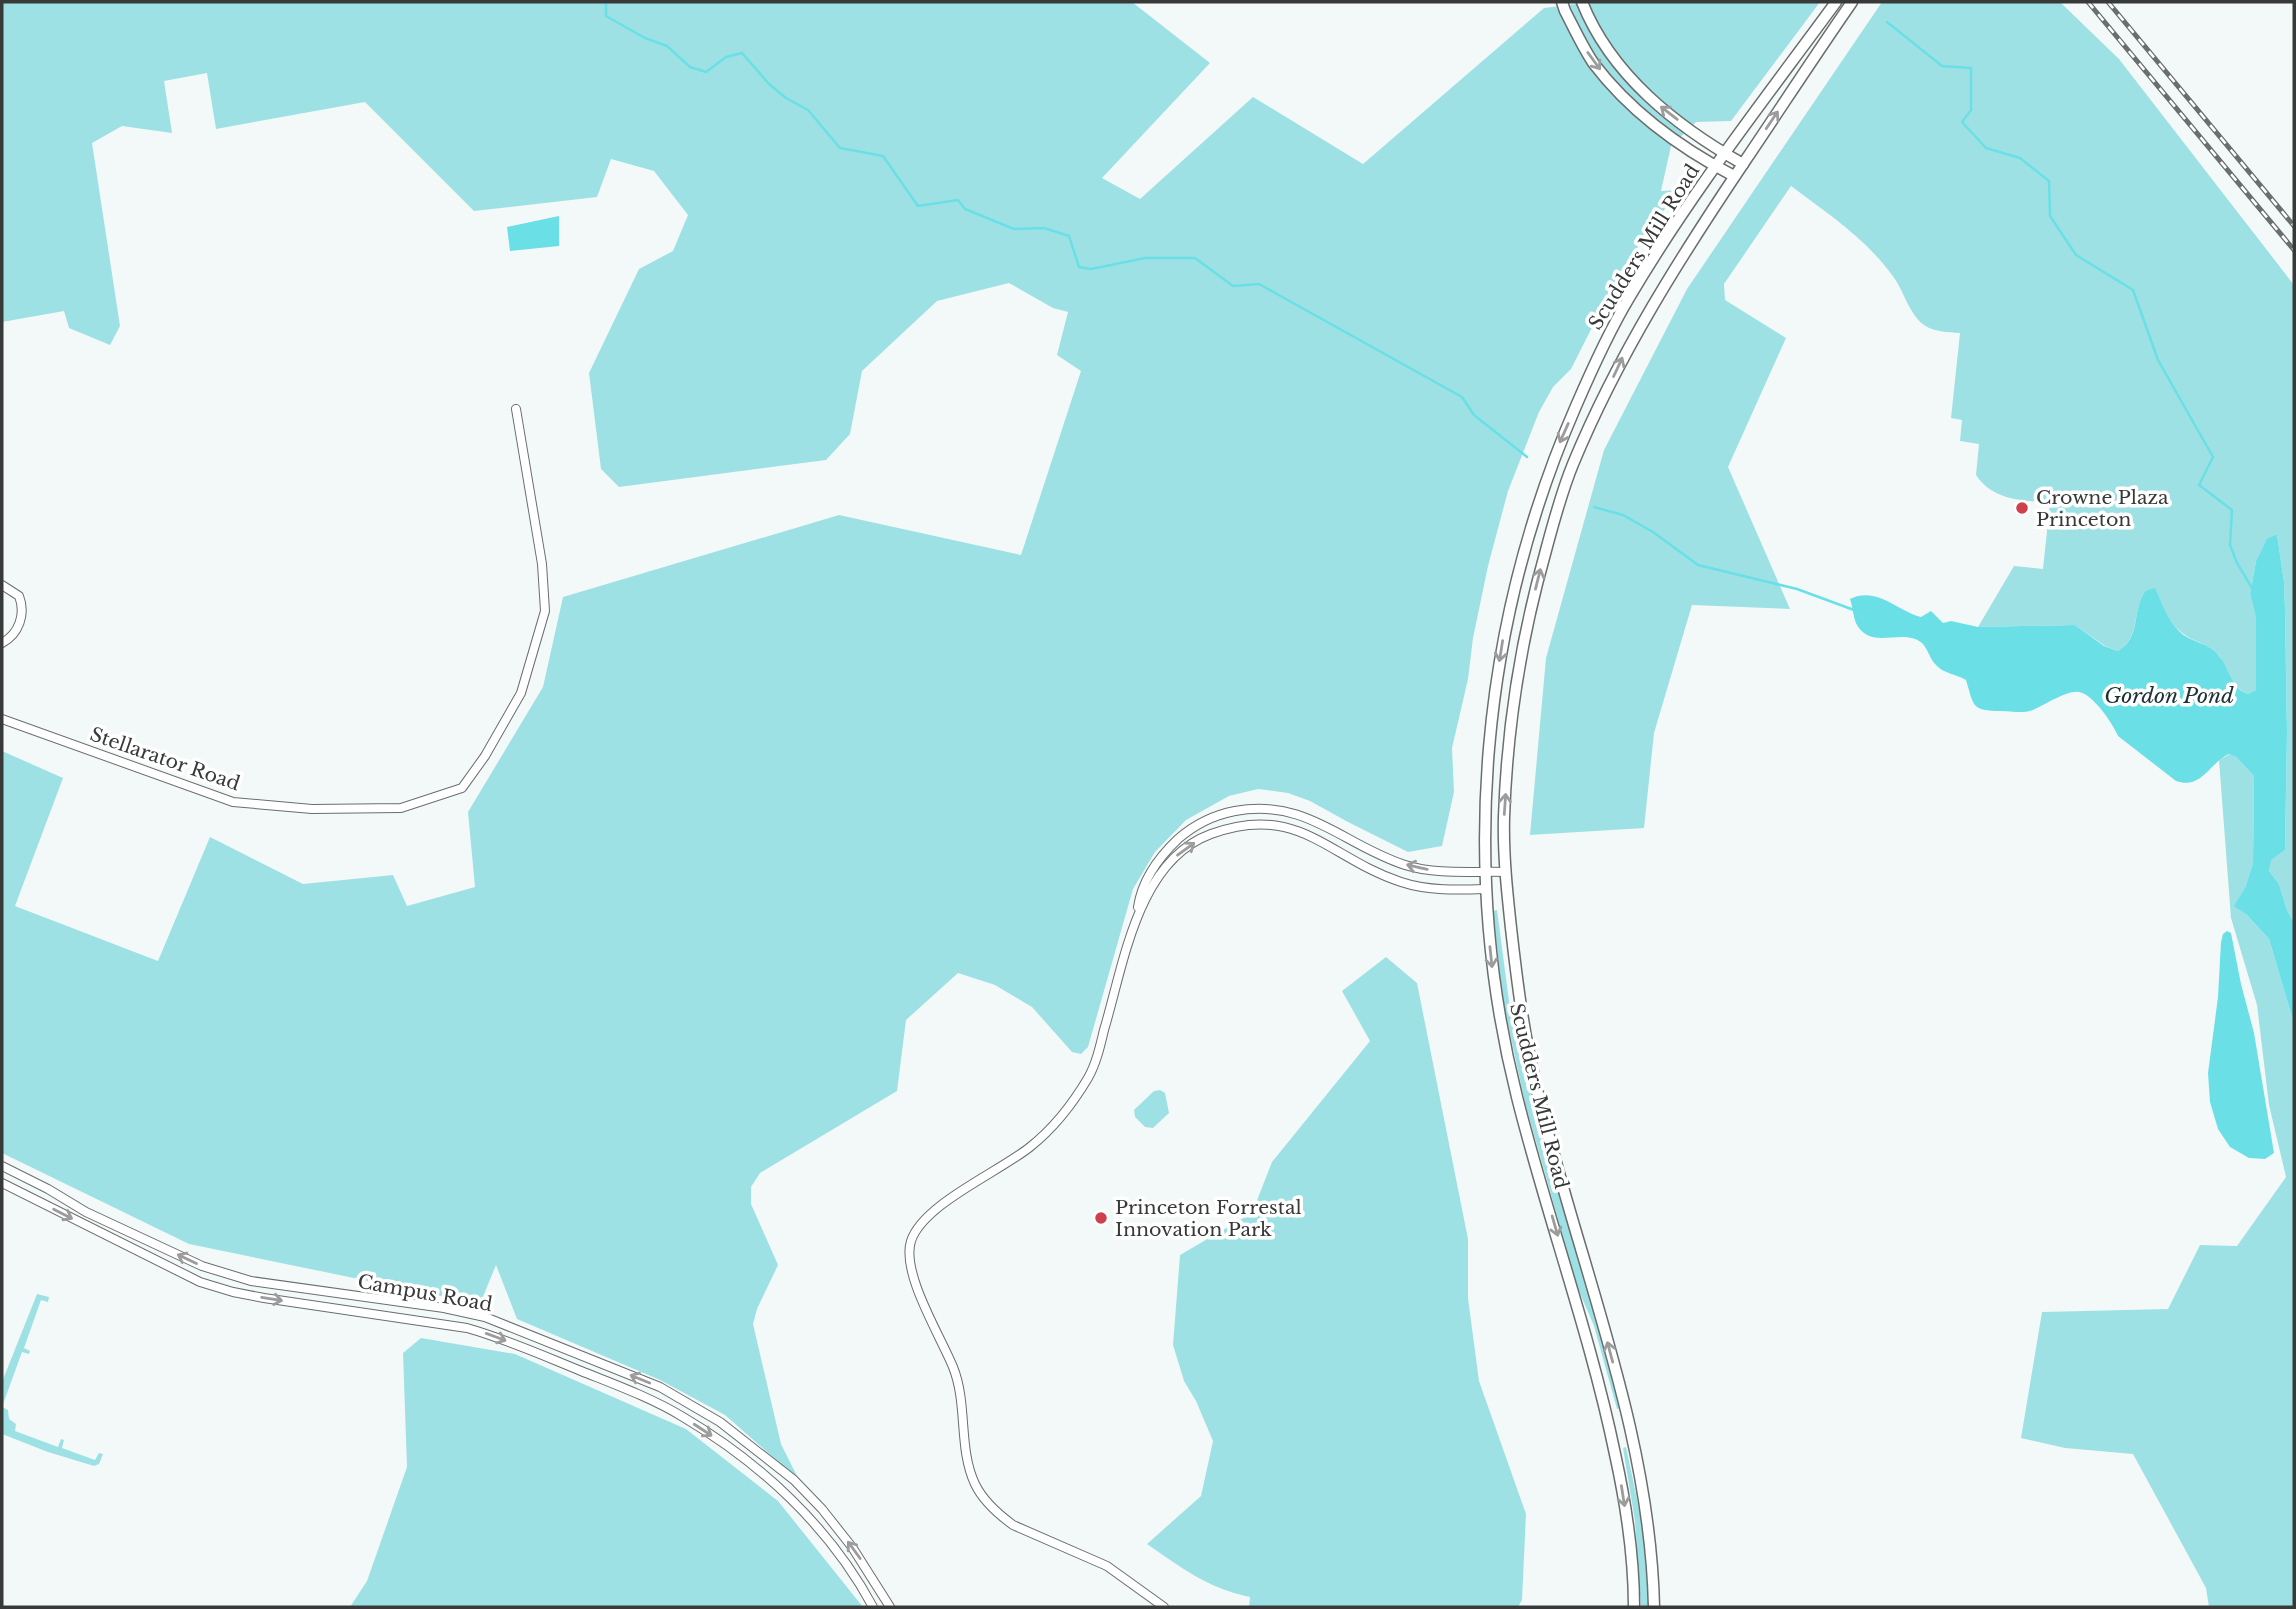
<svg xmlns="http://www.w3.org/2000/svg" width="2296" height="1609" font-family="'Libre Baskerville',serif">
	<rect width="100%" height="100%" fill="#f3f9f9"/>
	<g fill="#9ee1e5">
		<path d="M2,2H1132L1210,63L1102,178L1140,199L1253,97L1363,164L1544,8L1593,2H1820L1731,121L1696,122L1671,146L1661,191L1678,190L1619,274L1571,369L1553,387L1539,412L1508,491L1488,566L1473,638L1468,679L1452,748L1454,792L1442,846L1408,852L1348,822L1310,801L1288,793L1258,789L1229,796L1186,820L1155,852L1133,889L1088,1047L1081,1054L1072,1052L1032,1007L995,985L958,973L906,1020L897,1091L760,1173L751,1187V1204L778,1265L757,1309L753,1324L781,1444L799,1480L725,1415L660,1380L517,1319L496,1265L480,1304L189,1244L2,1153V751L63,778L15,906L158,961L210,837L303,884L393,875L407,906L475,887L468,812L543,687L563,597L839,515L1021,555L1081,371L1057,355L1068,312L1053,308L1009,283L937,301L862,371L850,434L826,460L619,487L601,469L589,373L639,269L673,251L688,215L654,171L611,159L597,197L474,211L365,102L216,129L207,73L164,81L172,133L122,126L92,143L120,326L110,345L69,328L64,311L2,322Z"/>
		<path d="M1882,2H2060L2119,59L2294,285V923L2287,910L2279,884L2269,871L2270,860L2285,850L2287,733L2285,610L2284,582L2277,534L2267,540L2256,561L2250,594L2256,618V690L2248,694C2239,691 2230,679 2225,670C2223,665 2223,660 2219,655C2208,643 2192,642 2181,632C2168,622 2162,603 2155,589L2145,591C2131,613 2142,635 2118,651L2105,646L2075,625L1978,627L2014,566L2043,569L2050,503C2022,500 1993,501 1976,475L1979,444L1960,441L1962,420L1951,418L1960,333C1948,332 1933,332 1924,325C1908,313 1904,290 1892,275C1865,238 1827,213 1791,186L1724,284L1725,300L1786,338L1728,467L1790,609L1692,605L1654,733L1644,828L1530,835L1546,658L1604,450L1687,289Z"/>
		<path d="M2230,754L2236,757L2254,776L2253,863L2245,888L2246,914L2269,939L2294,1024V1607H2209L2206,1588L2133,1454L2065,1448L2021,1438L2042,1312L2168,1309L2200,1245L2237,1246L2286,1177L2269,1105L2257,1005L2231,918L2219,760Z"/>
		<path d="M1497,910L1512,1024L1621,1408L1617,1409L1594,1326L1577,1286L1525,1103L1503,1001L1493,911Z"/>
		<path d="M1386,957L1417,983L1468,1239V1298L1479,1381L1526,1514L1522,1600L1518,1607H1249L1250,1597C1209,1589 1180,1567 1147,1544L1201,1496L1213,1441L1196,1401L1184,1381L1173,1345L1180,1255L1252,1213L1272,1162L1370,1041L1342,991Z"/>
		<path d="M1160,1090L1165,1093L1169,1113L1153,1128L1145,1127L1135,1117L1134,1110L1154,1091Z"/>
		<path d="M37,1294L49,1297L48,1302L41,1300L24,1348L30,1351L29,1354L22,1352L2,1407V1382Z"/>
		<path d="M421,1338L515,1354L686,1429L778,1501L863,1607H350L367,1581L407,1467L403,1353Z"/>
		<path d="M2,1407L8,1410L9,1419L16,1424L15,1431L58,1447L61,1439L64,1440L62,1448L95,1460L99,1453L103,1454L99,1464L94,1466L48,1452L2,1434Z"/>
		<path d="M1626,1447L1646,1542L1650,1607H1641L1635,1521L1623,1448Z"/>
	</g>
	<g fill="#6ae0e6">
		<path d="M559,216V246L510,251L507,227Z"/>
		<path d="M2277,534L2284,582L2285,610L2287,733L2285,850L2271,860L2269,871L2279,884L2287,910L2294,923V1024L2269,939L2246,914L2234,906L2245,888L2253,863L2254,776L2236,757L2229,754C2209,763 2202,790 2176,781L2118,736C2113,724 2093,694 2079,692C2067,690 2045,705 2033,710C2022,714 2012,711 2001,711C1971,711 1974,706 1966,680C1956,674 1945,674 1937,666C1930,660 1928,649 1922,643C1903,627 1872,651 1857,625C1853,618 1853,607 1850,599C1877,586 1897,611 1921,617L1931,611L1943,623L1951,621L1978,627L2075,625L2104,646L2118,651C2142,636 2131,613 2145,591L2155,588C2162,603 2168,620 2179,631C2190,643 2210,642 2220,657C2229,669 2231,688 2248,694L2256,690V618L2250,594L2256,561L2267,539Z"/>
		<path d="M2227,931L2231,933L2241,984L2254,1033L2274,1153L2265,1159L2249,1158L2230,1147L2218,1129L2210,1102L2208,1073L2218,997L2221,942L2223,934Z"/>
	</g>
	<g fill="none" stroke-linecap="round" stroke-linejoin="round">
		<g stroke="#6ae0e6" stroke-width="2.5">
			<path d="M606,2V16L645,38L667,46L690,67L706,72L726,57L742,53L769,84L786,98L808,110L840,148L883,156L918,206L958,200L965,209L1014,229L1044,228L1069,236L1079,267L1091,269L1145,258H1195L1233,286L1259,284L1462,397L1474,415L1527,457"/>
			<path d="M1887,22L1942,66L1971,68V110L1962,122L1986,148L2020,158L2049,181L2050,216L2076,255L2133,290L2158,360L2213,457L2199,485L2232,510L2230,545L2237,563L2252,588"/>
			<path d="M1594,507L1623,515L1653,532L1698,565L1797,589L1854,610"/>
		</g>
		<defs>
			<g id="street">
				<path d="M2,585L19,596C26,614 19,634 2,643"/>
				<path d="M2,719L233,802L312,809L401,808L462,788L485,756L521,693L545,611L542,564L516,409"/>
				<path d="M1138,907C1142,881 1159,857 1178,839C1194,825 1214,815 1235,811C1307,798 1343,845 1405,865C1437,875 1473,871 1506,872"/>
				<path d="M2,1166L48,1189L86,1212L202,1266L251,1281L444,1308L485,1317L660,1387L720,1422L794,1480L822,1509L852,1547L890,1607"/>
				<path d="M2,1183L200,1282L233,1292L264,1298L467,1328C506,1339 544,1356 581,1371C616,1385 652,1398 683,1417C761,1463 830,1527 873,1607"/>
				<path d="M1164,1607L1107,1566L1013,1525C998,1514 983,1501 975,1484C958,1448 968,1404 953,1367C940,1335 901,1273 911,1241C923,1204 999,1172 1030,1147C1054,1128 1072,1105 1088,1078C1096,1064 1100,1047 1104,1030C1124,964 1137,861 1211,834C1299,802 1328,858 1401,882C1428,891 1458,890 1485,889"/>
			</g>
			<g id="secondary">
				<path d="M1562,2L1565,11C1574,28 1583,48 1594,64C1630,111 1682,149 1734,176"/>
				<path d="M1582,2C1611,75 1676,126 1743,164"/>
				<path d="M1634,1607C1634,1556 1626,1504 1615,1454C1590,1333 1547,1217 1517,1097C1459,866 1481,624 1576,406C1592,369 1608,333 1629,298C1690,194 1765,99 1836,2"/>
				<path d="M1654,1607C1650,1425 1575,1256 1535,1081C1523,1029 1517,981 1511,928C1507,891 1503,854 1504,817C1507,728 1521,639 1545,554C1553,524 1561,493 1573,464C1618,355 1681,256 1747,158C1782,106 1816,54 1852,2"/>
			</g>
		</defs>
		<use href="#street" stroke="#696e6e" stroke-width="10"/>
		<use href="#secondary" stroke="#696e6e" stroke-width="13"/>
		<use href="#street" stroke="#fff" stroke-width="8"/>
		<use href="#secondary" stroke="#fff" stroke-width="10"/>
		<defs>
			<g id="rail">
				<path d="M2088,2L2294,250"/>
				<path d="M2108,2L2294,226"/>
			</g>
		</defs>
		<use href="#rail" stroke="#6a6e6e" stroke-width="5"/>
		<use href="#rail" stroke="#fff" stroke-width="2.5" stroke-dasharray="8" stroke-linecap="butt"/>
	</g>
	<defs><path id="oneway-shaft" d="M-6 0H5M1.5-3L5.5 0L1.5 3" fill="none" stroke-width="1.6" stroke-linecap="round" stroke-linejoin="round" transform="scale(1.75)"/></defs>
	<g stroke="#9c9c9c">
		<use href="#oneway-shaft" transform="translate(1594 61) rotate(54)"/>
		<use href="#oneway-shaft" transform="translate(1669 113) rotate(-142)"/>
		<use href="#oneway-shaft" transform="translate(1772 120) rotate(-56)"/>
		<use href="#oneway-shaft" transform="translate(1618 367) rotate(-65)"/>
		<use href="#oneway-shaft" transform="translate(1564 433) rotate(114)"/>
		<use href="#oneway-shaft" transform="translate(1538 579) rotate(-76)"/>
		<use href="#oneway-shaft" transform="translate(1501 651) rotate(99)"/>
		<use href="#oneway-shaft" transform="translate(1505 804) rotate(-86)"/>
		<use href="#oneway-shaft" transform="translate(1186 849) rotate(-36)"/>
		<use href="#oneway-shaft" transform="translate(1417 867) rotate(-167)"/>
		<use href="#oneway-shaft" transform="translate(1491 957) rotate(84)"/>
		<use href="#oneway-shaft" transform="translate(63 1214) rotate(27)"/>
		<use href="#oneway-shaft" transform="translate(1555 1226) rotate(74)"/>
		<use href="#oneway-shaft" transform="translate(187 1259) rotate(-154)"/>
		<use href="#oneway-shaft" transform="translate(272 1299) rotate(9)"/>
		<use href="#oneway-shaft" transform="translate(496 1337) rotate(20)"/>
		<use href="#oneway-shaft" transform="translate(1610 1352) rotate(-105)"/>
		<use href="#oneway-shaft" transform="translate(640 1379) rotate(-158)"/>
		<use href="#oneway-shaft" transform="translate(703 1430) rotate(33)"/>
		<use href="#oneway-shaft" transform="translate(1623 1496) rotate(81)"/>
		<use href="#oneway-shaft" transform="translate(854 1550) rotate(-126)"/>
	</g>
	<g fill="#d03f4c" stroke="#fff" stroke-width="2.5">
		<circle cx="2022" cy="508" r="7"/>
		<circle cx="1101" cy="1218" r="7"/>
	</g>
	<g text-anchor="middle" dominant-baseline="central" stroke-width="7" stroke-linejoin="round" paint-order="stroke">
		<g font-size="19" fill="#383a3a" stroke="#fff">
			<text transform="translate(1644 247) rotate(-58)">Scudders Mill Road</text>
			<text transform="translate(165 759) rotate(19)">Stellarator Road</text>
			<text transform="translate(1539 1096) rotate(76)">Scudders Mill Road</text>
			<text transform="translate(425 1293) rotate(10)">Campus Road</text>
		</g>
		<g font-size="19" fill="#383a3a" stroke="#fff" text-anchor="start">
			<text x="2036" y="497">Crowne Plaza<tspan x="2036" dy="22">Princeton</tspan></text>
			<text x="1115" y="1207">Princeton Forrestal<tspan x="1115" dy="22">Innovation Park</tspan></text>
		</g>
		<g font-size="21" font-style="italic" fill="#1b3132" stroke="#fff">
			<text x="2169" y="696">Gordon Pond</text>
		</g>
	</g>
	<rect width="2296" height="1609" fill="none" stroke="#383a3a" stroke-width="7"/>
</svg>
